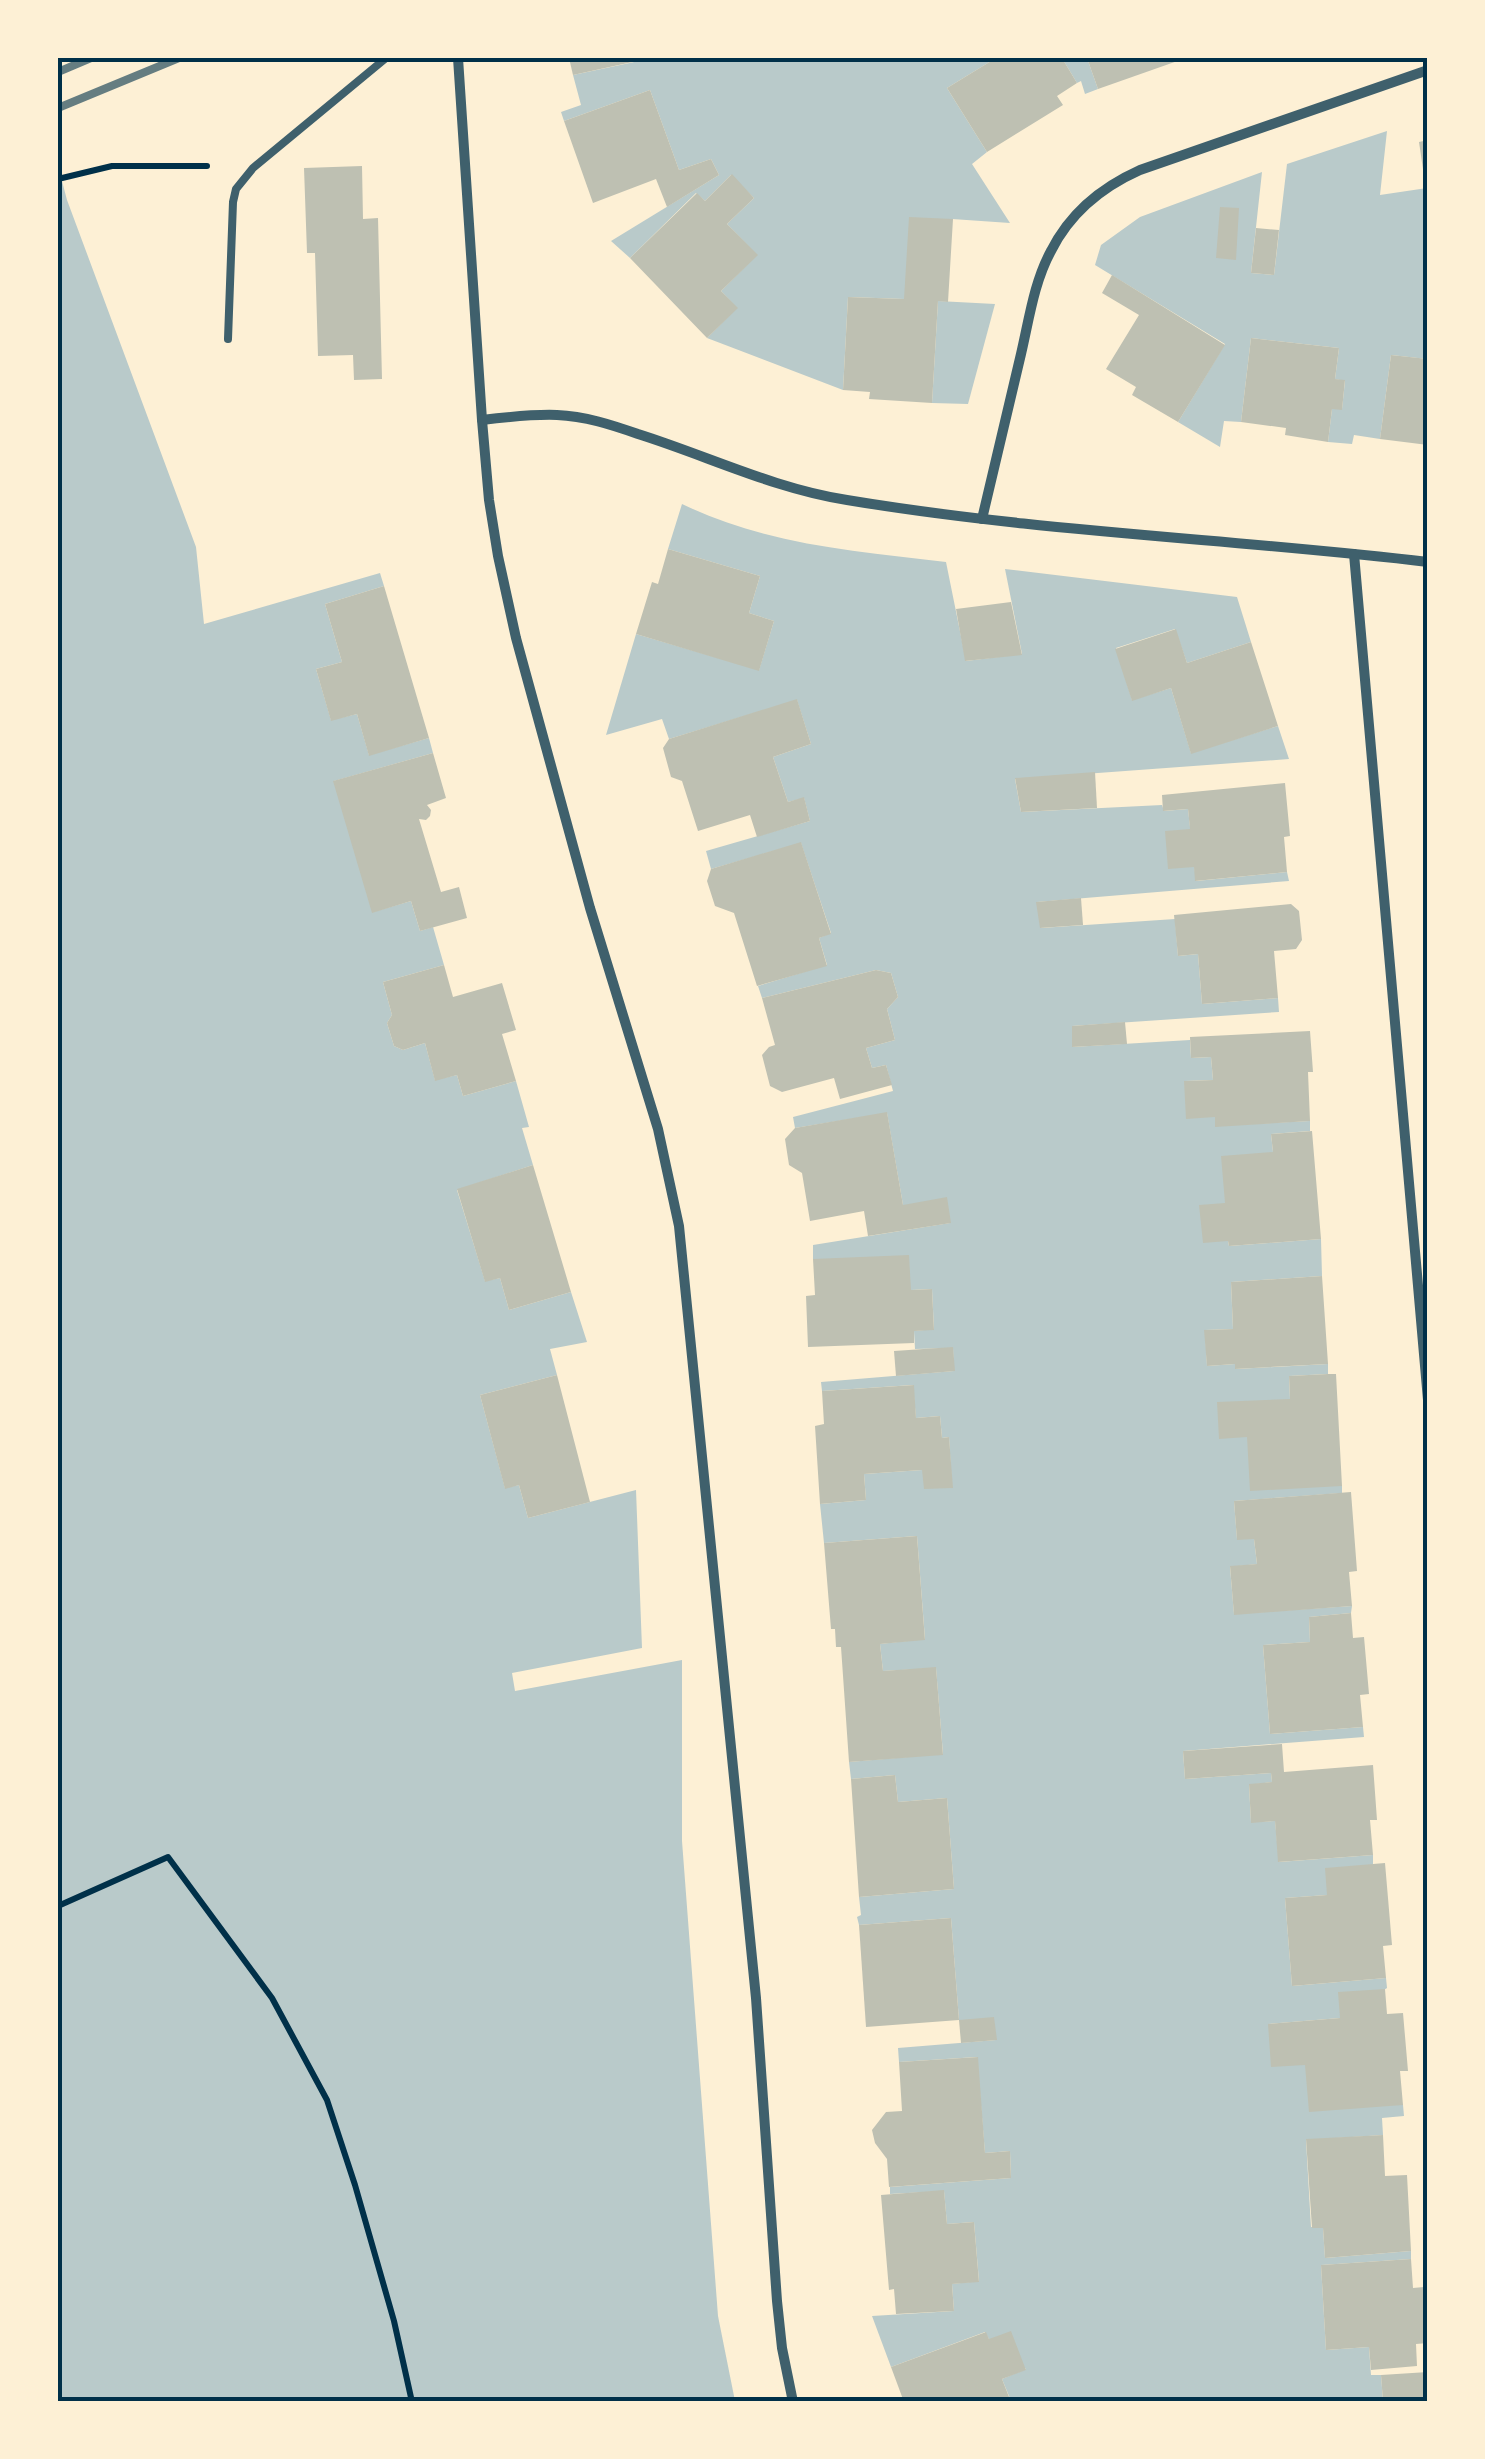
<svg xmlns="http://www.w3.org/2000/svg" width="1485" height="2459" font-family="'Noto Serif',serif">
	<rect width="100%" height="100%" fill="#fdf0d5"/>
	<g fill="#b9caca">
		<path d="M653,58H996L947,88L987,152L972,164L1010,223L952,219L904,299L848,297L843,390L707,338L737,308L721,291L757,255L727,224L754,198L731,175L705,201L696,193L630,258L611,241L719,175L711,159L679,170L650,90L564,121L561,112L581,105L573,75Z"/>
		<path d="M1062,58H1087L1098,89L1085,94L1081,81L1077,83Z"/>
		<path d="M1387,131L1380,195L1427,188V359L1391,355L1380,439L1354,435L1352,444L1328,442L1332,409H1342L1345,381L1335,379L1339,348L1251,338L1241,422L1224,421L1220,447L1178,422L1225,344L1095,265L1101,245L1140,217L1262,172L1251,273L1274,275L1287,164Z"/>
		<path d="M58,166L67,200L196,547L204,624L380,573L384,586L325,604L342,662L316,669L331,720L357,714L369,755L429,738L433,753L334,781L373,912L411,901L420,931L433,927L444,965L383,982L392,1015L387,1023L394,1046L403,1050L425,1043L435,1080L457,1075L463,1096L516,1081L529,1127L522,1128L533,1165L457,1190L485,1281L500,1278L509,1310L571,1292L587,1342L550,1349L557,1375L480,1395L505,1488L519,1485L528,1518L636,1490L642,1648L512,1673L515,1691L682,1660V1841L718,2316L735,2401H58Z"/>
		<path d="M938,301L995,304L968,404L932,403Z"/>
		<path d="M682,504C767,545 854,551 946,562L966,661L1022,654L1005,569L1237,597L1251,642L1187,663L1175,629L1116,648L1132,700L1171,688L1191,753L1278,726L1289,759L1015,779L1021,812L1162,805L1164,811L1188,809L1196,881L1287,872L1289,881L1037,902L1041,928L1175,919L1178,956L1198,954L1202,1004L1278,998L1279,1012L1072,1026V1047L1190,1040L1191,1058L1211,1057L1213,1080L1185,1081L1215,1117V1126L1310,1121V1131L1271,1134L1273,1152L1228,1241L1229,1246L1321,1239L1322,1276L1231,1282L1233,1329L1205,1330L1207,1366L1235,1364L1236,1369L1328,1364V1374L1289,1376L1290,1399L1247,1437L1342,1486V1493L1234,1501L1237,1539H1254L1257,1564L1230,1567L1234,1614L1352,1606L1351,1613L1309,1617L1310,1642L1263,1645L1270,1734L1363,1727L1364,1737L1183,1751L1185,1779L1271,1773L1272,1782L1249,1785L1251,1822L1275,1821L1279,1862L1373,1855V1864L1327,1895L1285,1898L1292,1986L1386,1978L1387,1988L1340,2018L1268,2024L1305,2065L1403,2105L1404,2116L1382,2118L1383,2135L1306,2140L1311,2227L1323,2228L1325,2258L1411,2251V2259L1321,2265L1326,2350L1369,2347L1371,2375H1381L1383,2401L1427,2398V2401L1354,2402L1351,2400L1349,2402L1011,2401L1002,2379L1026,2369L989,2339L985,2332L891,2367L872,2316L954,2311L952,2284L979,2281L974,2222L947,2224L944,2191L890,2194V2187L1011,2178L1010,2151L985,2153L977,2057L899,2062L898,2048L996,2040L959,2020L951,1918L859,1925L857,1917L861,1915L859,1897L954,1889L947,1798L898,1802L895,1775L851,1779L849,1762L943,1754L936,1668L883,1671L880,1644L925,1639L917,1536L824,1543L820,1504L866,1500L864,1474L922,1470L952,1487L949,1437L942,1438L940,1416L916,1418L913,1385L822,1391L821,1382L954,1371L953,1348L915,1349L914,1331L934,1329L932,1289L911,1290L813,1259V1245L950,1223L903,1205L887,1113L795,1128L793,1117L893,1091L886,1065L872,1068L866,1048L895,1040L887,1009L898,997L891,973L876,970L762,998L758,986L827,965L819,938L831,933L801,843L711,869L706,851L810,821L804,798L788,802L773,757L811,744L797,700L669,739L662,719L606,735L636,634L759,670L774,621L749,613L760,576L668,549Z"/>
	</g>
	<g fill="#bec0b2">
		<path d="M569,58H646V59L573,75Z"/>
		<path d="M996,58H1062L1077,83L1057,96L1063,105L987,152L947,88Z"/>
		<path d="M1087,58H1186L1098,89Z"/>
		<path d="M650,90L679,170L711,159L719,175L667,207L656,179L593,203L564,121Z"/>
		<path d="M1428,140V183H1425L1419,142Z"/>
		<path d="M362,166L363,219L378,218L382,379L354,380L353,355L318,356L315,253H307L304,168Z"/>
		<path d="M732,174L754,198L727,224L758,255L721,291L738,308L707,338L630,258L697,193L705,201Z"/>
		<path d="M1220,207L1239,208L1236,260L1216,258Z"/>
		<path d="M909,217L953,219L948,302L938,301L932,403L869,399L870,392L843,390L848,297L904,299Z"/>
		<path d="M1256,228L1279,230L1274,275L1251,273Z"/>
		<path d="M1112,275L1225,345L1178,422L1132,395L1136,387L1106,369L1139,315L1102,293Z"/>
		<path d="M1251,338L1339,348L1335,379L1345,380L1342,410L1332,409L1328,442L1285,435L1286,428L1241,422Z"/>
		<path d="M1391,355L1428,359V445L1380,439Z"/>
		<path d="M668,549L760,576L749,613L774,621L759,671L636,634L652,582L658,584Z"/>
		<path d="M384,586L429,738L369,756L357,714L331,721L316,669L342,662L325,604Z"/>
		<path d="M1011,602L1022,655L965,661L956,609Z"/>
		<path d="M1176,629L1187,663L1251,642L1278,726L1191,754L1171,688L1132,701L1115,649Z"/>
		<path d="M797,699L811,744L773,757L788,802L804,797L810,821L757,837L750,815L698,831L682,781L671,777L663,748L669,739Z"/>
		<path d="M433,753L446,798L427,805L431,810L430,816L426,820L419,819L441,892L459,887L467,918L420,931L411,901L372,913L333,781Z"/>
		<path d="M1095,772L1097,808L1021,812L1015,778Z"/>
		<path d="M1285,783L1290,836L1284,837L1287,872L1195,881L1194,867L1168,869L1165,831L1190,829L1188,809L1163,811L1162,795Z"/>
		<path d="M801,842L831,934L819,938L827,966L757,986L734,913L715,906L707,881L711,869Z"/>
		<path d="M1081,898L1083,925L1040,928L1036,902Z"/>
		<path d="M1291,904L1299,911L1302,940L1296,949L1274,951L1278,998L1202,1004L1198,954L1178,956L1174,915Z"/>
		<path d="M444,965L453,997L502,983L516,1030L502,1034L516,1081L463,1096L457,1075L435,1081L425,1043L403,1050L394,1046L387,1023L392,1015L383,982Z"/>
		<path d="M876,970L891,973L898,997L887,1009L895,1040L866,1048L872,1068L886,1065L892,1085L840,1099L834,1078L782,1092L770,1086L762,1055L769,1047L775,1045L762,998Z"/>
		<path d="M1125,1022L1127,1044L1072,1047V1026Z"/>
		<path d="M1310,1031L1313,1072H1308L1310,1121L1215,1127V1117L1186,1119L1184,1081L1213,1080L1211,1057L1191,1058L1190,1037Z"/>
		<path d="M887,1112L903,1205L947,1197L951,1223L868,1236L864,1211L810,1221L802,1173L789,1165L785,1139L795,1128Z"/>
		<path d="M1312,1131L1321,1239L1229,1246L1228,1241L1203,1243L1199,1205L1225,1203L1221,1156L1273,1152L1271,1134Z"/>
		<path d="M533,1165L571,1292L509,1310L500,1278L485,1282L457,1189Z"/>
		<path d="M909,1255L911,1290L932,1289L934,1330L914,1331V1343L808,1347L806,1296L815,1295L813,1259Z"/>
		<path d="M1322,1276L1328,1364L1235,1369V1364L1207,1366L1204,1330L1233,1329L1231,1282Z"/>
		<path d="M953,1347L955,1371L896,1376L894,1351Z"/>
		<path d="M1328,1374H1336L1342,1486L1250,1491L1247,1437L1219,1439L1217,1402L1290,1399L1289,1376Z"/>
		<path d="M557,1375L590,1502L528,1518L519,1485L505,1489L480,1395Z"/>
		<path d="M914,1385L916,1418L940,1416L942,1438L949,1437L953,1488L924,1489L922,1470L864,1474L866,1500L820,1504L815,1426L824,1424L822,1391Z"/>
		<path d="M1351,1492L1357,1571L1349,1572L1352,1606L1234,1615L1230,1566L1257,1564L1254,1539L1237,1540L1234,1501Z"/>
		<path d="M917,1536L925,1640L880,1644L883,1671L936,1667L943,1755L849,1762L841,1647H836L835,1629H831L824,1543Z"/>
		<path d="M1351,1613L1353,1638L1364,1637L1369,1694L1360,1695L1363,1727L1270,1734L1263,1645L1310,1642L1309,1617Z"/>
		<path d="M1282,1744L1284,1772L1373,1765L1377,1820H1370L1373,1855L1278,1862L1275,1821L1251,1823L1249,1784L1272,1782L1271,1773L1185,1779L1183,1751Z"/>
		<path d="M895,1775L898,1802L947,1798L954,1889L859,1897L851,1779Z"/>
		<path d="M1385,1863L1392,1945L1383,1946L1386,1978L1292,1986L1285,1898L1327,1895L1325,1868Z"/>
		<path d="M951,1918L959,2020L866,2027L859,1925Z"/>
		<path d="M1385,1989L1387,2014L1403,2013L1408,2071H1400L1403,2105L1309,2112L1305,2065L1271,2067L1268,2024L1340,2018L1338,1992Z"/>
		<path d="M994,2017L997,2040L961,2043L959,2020Z"/>
		<path d="M978,2057L985,2153L1010,2151L1011,2178L889,2187L887,2159L875,2143L872,2130L886,2112L902,2111L899,2062Z"/>
		<path d="M1383,2135L1385,2176L1407,2175L1411,2251L1325,2258L1323,2228H1312L1306,2139Z"/>
		<path d="M944,2190L947,2224L974,2222L979,2282L952,2284L954,2311L896,2314L894,2289L889,2290L881,2195Z"/>
		<path d="M1411,2259L1413,2288L1424,2287L1428,2331V2343L1416,2344L1417,2366L1371,2370L1369,2347L1326,2350L1321,2265Z"/>
		<path d="M1011,2331L1026,2370L1002,2379L1011,2402H904L891,2367L986,2332L989,2339Z"/>
		<path d="M1428,2372V2398L1383,2401L1381,2375Z"/>
	</g>
	<g fill="none" stroke-linecap="round" stroke-linejoin="round">
		<g stroke="#003049" stroke-width="6">
			<path d="M58,179L112,166H207"/>
			<path d="M58,1906L168,1857L272,1998L327,2100L355,2185L394,2321L412,2402"/>
		</g>
		<path stroke="#3f606c" stroke-width="8" d="M228,339L233,202L236,189L253,168L386,58"/>
		<g stroke="#3f606c" stroke-width="10">
			<path d="M458,58L482,420L489,500L498,556L516,638L590,908L658,1129L679,1226L756,1998L777,2301L782,2348L793,2402"/>
			<path d="M482,420C507,417 532,414 557,415C585,416 612,425 638,434C708,456 775,489 847,500C1039,532 1234,539 1428,562"/>
			<path d="M982,519C995,464 1008,409 1021,354C1029,320 1034,282 1051,251C1070,213 1102,187 1140,170L1428,70"/>
			<path d="M1354,554L1428,1400"/>
		</g>
		<g stroke="#657d81" stroke-width="8">
			<path d="M58,72L91,58"/>
			<path d="M58,108L179,58"/>
		</g>
	</g>
	<rect width="1485" height="2459" fill="none" stroke="#fdf0d5" stroke-width="120"/>
	<rect x="60" y="60" width="1365" height="2339" fill="none" stroke="#003049" stroke-width="4"/>
</svg>
